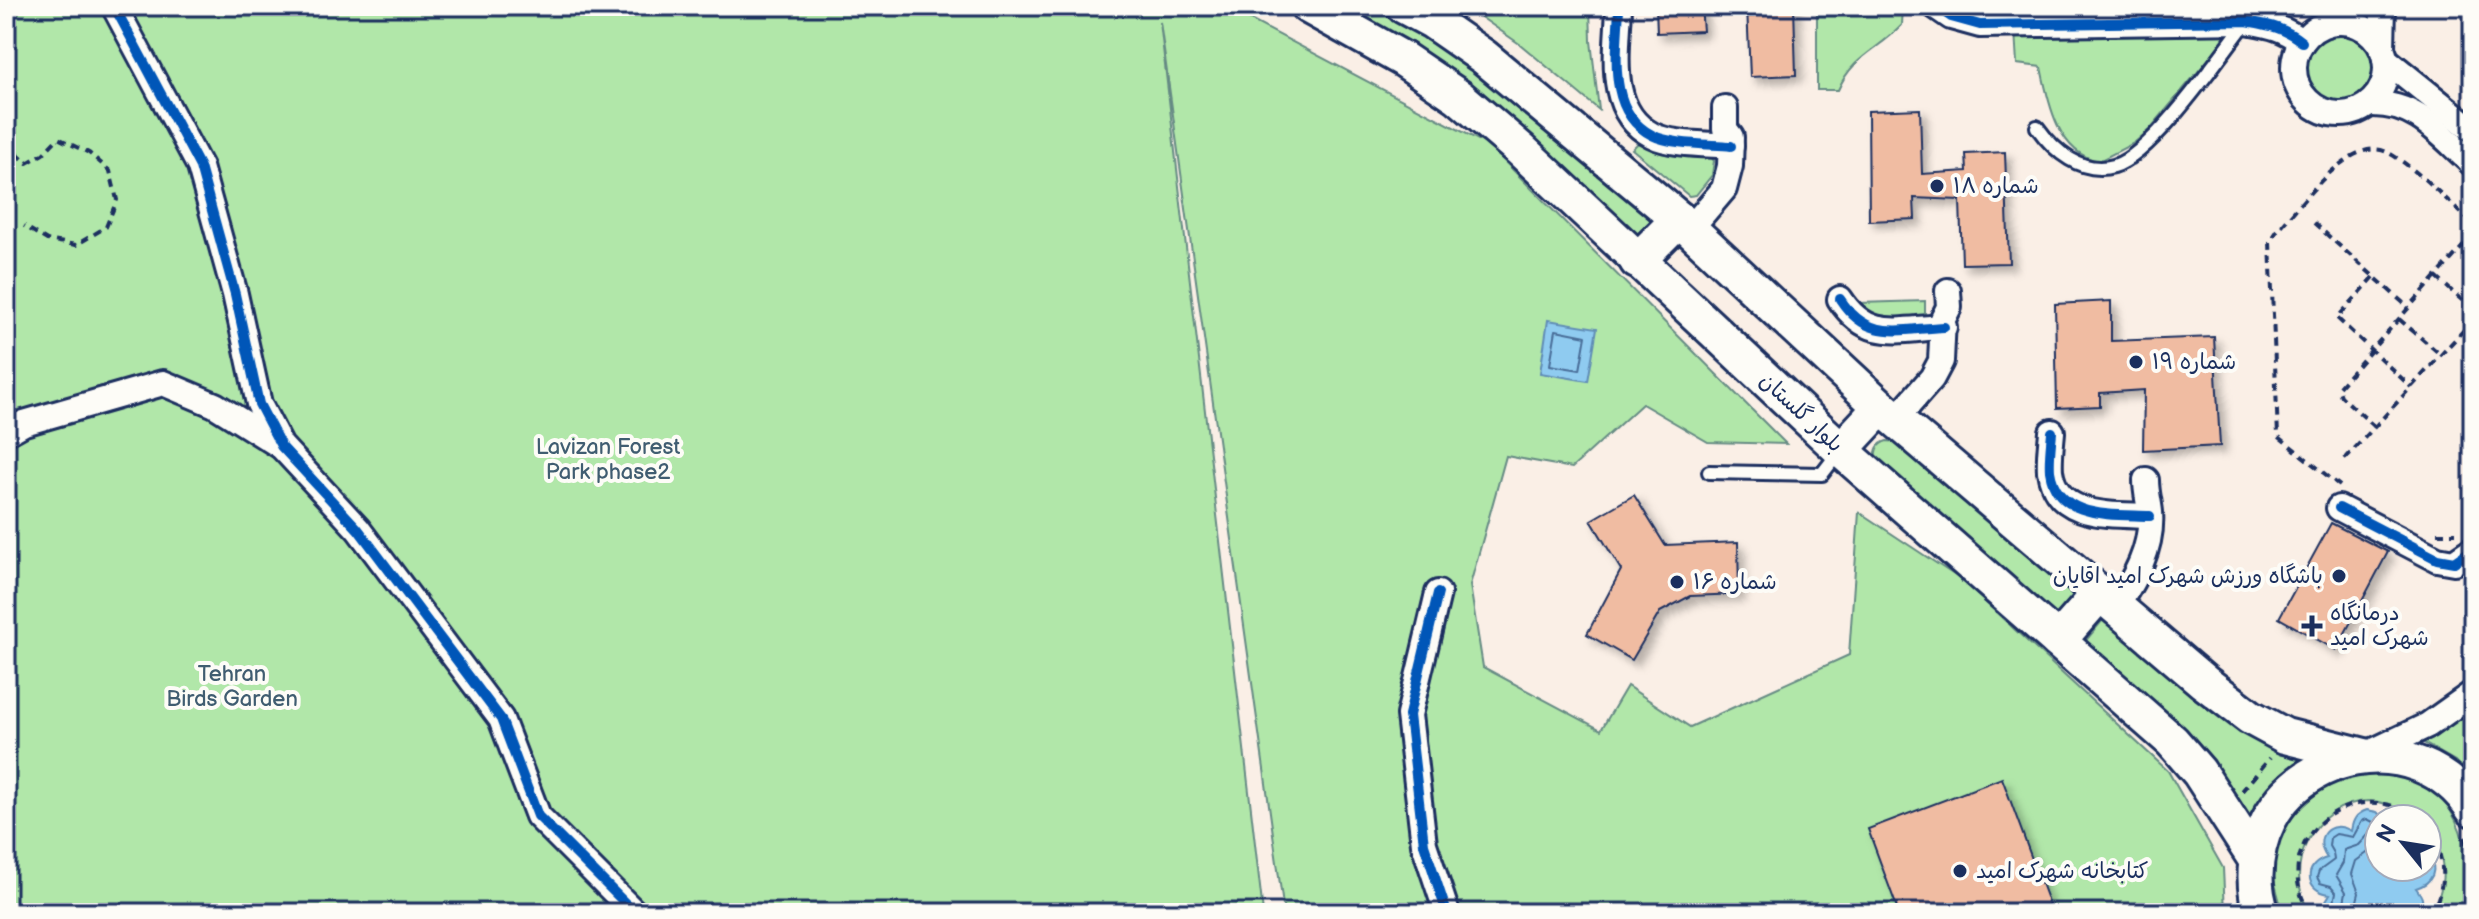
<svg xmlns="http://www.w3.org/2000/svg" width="2479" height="919" font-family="'Balsamiq Sans','Playpen Sans Arabic',sans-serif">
	<defs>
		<filter id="shadow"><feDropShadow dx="6" dy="6" stdDeviation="4" flood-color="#0004"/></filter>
	</defs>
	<rect width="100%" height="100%" fill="#faefe6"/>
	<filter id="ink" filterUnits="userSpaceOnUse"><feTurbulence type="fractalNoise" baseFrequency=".0125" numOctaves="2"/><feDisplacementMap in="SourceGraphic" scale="16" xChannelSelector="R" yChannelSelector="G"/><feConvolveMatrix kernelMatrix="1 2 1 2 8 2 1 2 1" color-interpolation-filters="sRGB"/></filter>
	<g filter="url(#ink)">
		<g fill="#b1e7a9" stroke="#668b84" stroke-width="2">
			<path d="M6,6H1224L1488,145L1786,444L1708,442L1642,404L1572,468L1506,456L1470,585L1483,667L1601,730L1627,686L1690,727L1849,655L1859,512L1960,579L2168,771L2223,868L2225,913H1284L1160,22L1263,913H6Z"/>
			<path d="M1340,6H1369L1418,32L1468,65L1657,222L1645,244L1390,33Z"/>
			<path d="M1465,6H1590L1591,41L1599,110L1521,45Z"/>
			<path d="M1817,6H1903L1902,25C1879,50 1853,55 1838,90H1817Z"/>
			<path d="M1958,6H2323L2314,13L1981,16Z"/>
			<path d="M2237,25L2150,129L2134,143L2099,161C2058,154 2048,102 2041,67L2017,64L2015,31Z"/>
			<circle cx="2339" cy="67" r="35"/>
			<path d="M1639,142C1670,162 1678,153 1710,156L1714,161L1712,175L1696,195L1689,196L1632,149Z"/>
			<path d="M1925,301V316C1903,316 1873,324 1859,303Z"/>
			<path d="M1887,441L1895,442L1954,493L1988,510L2082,595L2057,623L1875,459C1876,449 1877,444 1887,441Z"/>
			<path d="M2106,616L2322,757L2249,850C2243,830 2239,809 2231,791C2206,736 2129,683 2083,644Z"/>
			<path d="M2473,708V782L2455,761L2415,738L2450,724Z"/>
			<path d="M2365,771C2377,772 2390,772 2402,775C2461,790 2479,862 2459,913H2431C2444,892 2447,866 2436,843C2432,834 2427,830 2427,819C2409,819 2394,801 2368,801C2313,803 2281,868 2310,913H2283L2273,877L2274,857L2286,820L2311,791Z"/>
		</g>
		<g fill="#8fcbf0" stroke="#618db6" stroke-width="2">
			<path d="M1548,320L1597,328L1588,381L1540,373Z"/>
			<path d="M2367,810L2377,812L2384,819H2379V867H2427V856C2440,869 2432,883 2416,888C2423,897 2425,902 2419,913L2324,912L2325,902L2330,894C2304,891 2303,864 2327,858C2312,838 2329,818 2351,831C2353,819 2356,814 2367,810Z"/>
		</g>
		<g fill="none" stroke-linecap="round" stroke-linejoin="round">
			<g stroke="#496d98" stroke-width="2">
				<path d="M1556,330L1586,336L1580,370L1550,365Z"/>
				<path d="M2332,913L2336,892L2331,886L2320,883L2317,877L2319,871L2334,860L2333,853L2329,846L2330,838L2336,834L2353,837L2362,821L2367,819L2379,825"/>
				<path d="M2342,913L2346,892L2336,875L2343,863L2344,850L2359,845L2370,833L2379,836"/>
				<path d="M2354,913L2359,893L2352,874L2356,861L2374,848H2379"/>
			</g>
		</g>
		<g fill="#f0bca2" stroke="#1b2f5e" stroke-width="2" filter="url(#shadow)">
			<path d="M1656,6H1701L1703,31L1657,33Z"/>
			<path d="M1747,6H1794L1796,75L1750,77Z"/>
			<path d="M1920,109L1922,174L1967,171L1966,154L2005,152L2009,263L1962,264L1960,200L1914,198L1915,219L1869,221L1868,111Z"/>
			<path d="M2111,301V341L2214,337L2220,446L2143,450L2144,390L2100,393V406L2057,408L2055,304Z"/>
			<path d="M1634,495L1665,545L1738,542L1739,594L1690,596L1660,612L1632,660L1587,634L1621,570L1591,520Z"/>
			<path d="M2331,523L2388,552L2336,650L2279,618Z"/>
			<path d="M2002,778L2052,913H1899L1868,829Z"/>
		</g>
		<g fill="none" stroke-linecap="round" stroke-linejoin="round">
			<defs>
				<g id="service">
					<path d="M2037,127C2054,151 2081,175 2114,166C2152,155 2220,56 2246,22"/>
					<path d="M1709,472L1822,474L1839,452"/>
				</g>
				<g id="minor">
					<path d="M114,6L200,167L235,294L259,404L281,446L358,529L501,719L538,816L635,913"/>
					<path d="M1619,6C1618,49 1605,111 1652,135C1671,145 1709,144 1731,146"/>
					<path d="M1935,6L1951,17L1980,25L2246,21C2268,25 2284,27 2302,42"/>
					<circle cx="2340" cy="68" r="46"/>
					<path d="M2382,48L2383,6"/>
					<path d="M2385,59L2473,130"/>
					<path d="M2371,104C2418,103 2440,135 2473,164"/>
					<path d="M1690,229L1724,189L1730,166L1731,137L1725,129V108"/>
					<path d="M1840,299C1868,342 1898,329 1944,327"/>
					<path d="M1896,419L1932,378L1941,361L1943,319L1949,307L1948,291"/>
					<path d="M2052,432C2051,444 2049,458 2050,471C2057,520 2113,514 2150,516"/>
					<path d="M6,433L24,423L163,383L215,405L279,445"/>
					<path d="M2339,508L2437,559L2454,562L2473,549"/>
					<path d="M1438,593L1409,715L1424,844L1447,913"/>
					<path d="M2116,607C2135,578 2153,548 2150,512C2149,502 2146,492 2146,480"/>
					<path d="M2365,755L2428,725L2473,693"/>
				</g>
				<g id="secondary">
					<path d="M1308,6L1403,59L1459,97L1521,150L1841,450L2172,741L2199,772L2256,860"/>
					<path d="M1404,6L1432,21L1484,57L1679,219L1881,407L2204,682L2250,717L2285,736L2364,756"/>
					<path d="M1637,261L1679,219"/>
					<path d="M1841,450L1881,407"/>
					<path d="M2058,641L2100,593"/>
					<path d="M2262,913C2254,892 2254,869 2259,847C2282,748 2419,723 2473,809"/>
				</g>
			</defs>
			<use href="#service" stroke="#1b2f5e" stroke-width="18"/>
			<use href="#minor" stroke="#1b2f5e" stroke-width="30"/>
			<use href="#secondary" stroke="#1b2f5e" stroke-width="40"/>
			<g stroke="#1b2f5e" stroke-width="4" stroke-dasharray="8 6" stroke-linecap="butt">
				<path d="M6,144L27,163L43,154L58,138L89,153L110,171L117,200L106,227L76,245L47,240L24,226"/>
				<path d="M2314,223L2409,308"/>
				<path d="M2374,277L2337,318L2411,387"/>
				<path d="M2436,277L2473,310"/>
				<path d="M2399,319L2441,355"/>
				<path d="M2375,427L2341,396L2338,388L2473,235"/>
				<path d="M2345,459L2473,320"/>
				<path d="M2340,486L2278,436L2270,242L2277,231C2299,207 2345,142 2381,150C2404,156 2453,206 2473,224"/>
				<path d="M2437,533H2456"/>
				<path d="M2242,791L2270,758"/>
				<path d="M2427,828C2445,854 2448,885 2431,913"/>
				<path d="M2310,913C2265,844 2350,769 2419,819"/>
				<path d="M2459,913C2471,887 2473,860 2463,834"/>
			</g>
			<use href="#service" stroke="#fdfcf7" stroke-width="12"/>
			<use href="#minor" stroke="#fdfcf7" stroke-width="24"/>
			<use href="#secondary" stroke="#fdfcf7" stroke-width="34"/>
			<defs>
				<g id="cycleway">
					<path d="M114,6L200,167L235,294L259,404L281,446L358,529L501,719L538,816L635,913"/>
					<path d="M1619,6C1618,49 1605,111 1652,135C1671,145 1709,144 1731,146"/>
					<path d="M1935,6L1951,17L1980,25L2246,21C2268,25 2284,27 2302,42"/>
					<path d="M1840,299C1868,342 1898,329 1944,327"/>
					<path d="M2052,432C2051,444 2049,458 2050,471C2057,520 2113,514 2150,516"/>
					<path d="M2339,508L2437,559L2454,562L2473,549"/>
					<path d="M1438,593L1409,715L1424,844L1447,913"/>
				</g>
			</defs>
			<use href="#cycleway" stroke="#fdfcf7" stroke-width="15"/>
			<use href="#cycleway" stroke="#0057b8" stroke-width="10"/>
		</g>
	</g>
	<g fill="#1b2f5e" stroke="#fdfcf7" stroke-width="3">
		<circle cx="1937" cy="186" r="8"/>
		<circle cx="2136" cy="362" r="8"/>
		<circle cx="2339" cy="576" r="8"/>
		<circle cx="1677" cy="582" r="8"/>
		<path d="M2308 614h8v8h8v8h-8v8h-8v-8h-8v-8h8z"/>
		<circle cx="1960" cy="871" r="8"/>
	</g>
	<g text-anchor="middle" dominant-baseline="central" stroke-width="8" stroke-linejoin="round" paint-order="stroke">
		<g font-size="22" fill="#1b2f5e" stroke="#fdfcf7" text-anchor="start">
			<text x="1953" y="186">شماره ۱۸</text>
			<text x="2152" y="362">شماره ۱۹</text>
			<text x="2323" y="576" text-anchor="end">باشگاه ورزش شهرک امید اقایان</text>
			<text x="1693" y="582">شماره ۱۶</text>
			<text x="2330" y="613">درمانگاه<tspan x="2330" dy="25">شهرک امید</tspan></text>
			<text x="1976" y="871">کتابخانه شهرک امید</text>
		</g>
		<g font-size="22" fill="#1b2f5e" stroke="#fdfcf7">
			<text transform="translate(1801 413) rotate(43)">بلوار گلستان</text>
		</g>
		<g font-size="22" fill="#405d71" stroke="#fdfcf7">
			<text x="608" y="447">Lavizan Forest<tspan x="608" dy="25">Park phase2</tspan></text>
			<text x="232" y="674">Tehran<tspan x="232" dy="25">Birds Garden</tspan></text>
		</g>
	</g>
	<rect width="2479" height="919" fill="none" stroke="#fdfcf7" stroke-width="32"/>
	<rect x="16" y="16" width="2447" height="887" fill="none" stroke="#1b2f5e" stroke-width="3" filter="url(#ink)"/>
	<g transform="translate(2403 843) rotate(300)"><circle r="38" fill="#fdfcf7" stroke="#a3aaba" stroke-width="2"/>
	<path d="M0-6L14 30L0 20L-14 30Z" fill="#1b2f5e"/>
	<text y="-12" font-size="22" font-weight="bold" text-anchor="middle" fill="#1b2f5e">N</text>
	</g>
</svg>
